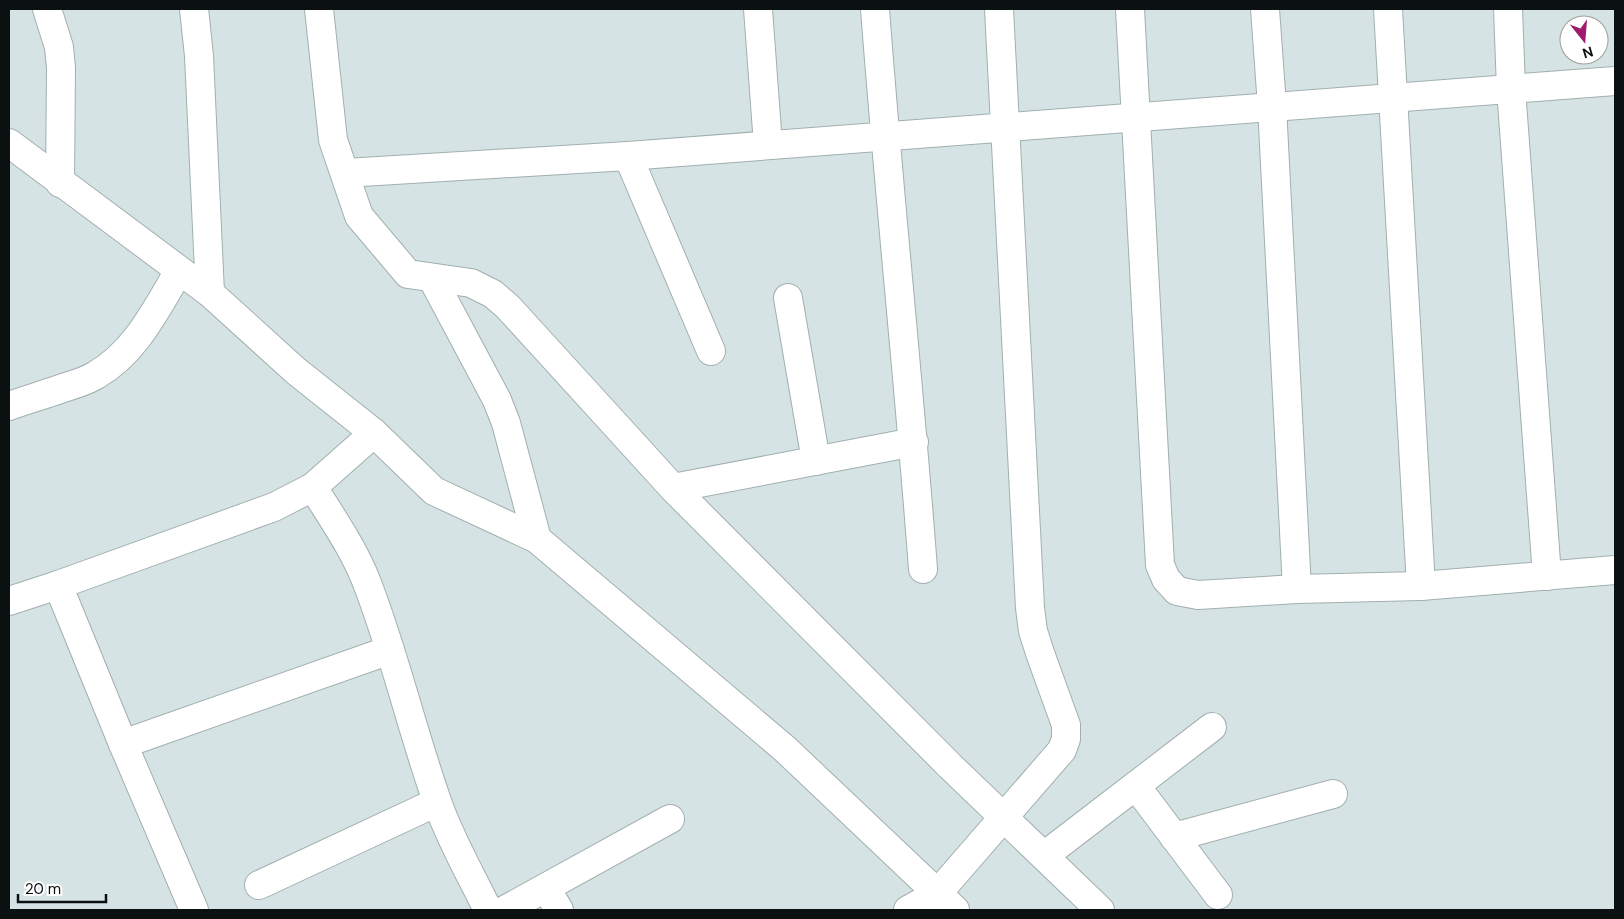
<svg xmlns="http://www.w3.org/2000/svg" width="1624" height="919" font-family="'DM Sans',sans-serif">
	<rect width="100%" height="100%" fill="#d5e3e4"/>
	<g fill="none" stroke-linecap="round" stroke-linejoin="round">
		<defs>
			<g id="minor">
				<path d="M47,9L59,47L61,68L60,183"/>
				<path d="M194,9L199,56L210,293"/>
				<path d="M319,9L333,140L359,216L408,274L471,283L493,294L508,307L673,488L950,766L1100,910"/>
				<path d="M758,9L768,145"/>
				<path d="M875,9C889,196 909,382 923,569"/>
				<path d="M1130,9L1160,565L1166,579L1177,591L1198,595L1297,589L1421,586L1615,570"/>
				<path d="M1265,9L1272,106L1297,589"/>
				<path d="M1388,9L1421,586"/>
				<path d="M1508,9L1511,89L1547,576"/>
				<path d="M9,143L210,293L296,371L374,433L434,491L537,539L785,749L955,910"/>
				<path d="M628,156L711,351"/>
				<path d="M345,173L628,156L1615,81"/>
				<path d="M432,278L497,400L506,423L537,539"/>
				<path d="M788,298L816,461"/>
				<path d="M9,406C26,400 43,395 60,389C72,385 85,382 96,375C136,352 156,309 179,271"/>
				<path d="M313,487C332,518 354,549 367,583C395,655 412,731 438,804C451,841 471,875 488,910"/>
				<path d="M673,488L914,442"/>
				<path d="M58,585L123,744L194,910"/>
				<path d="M9,601L58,585L274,507L313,487L374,433"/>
				<path d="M123,744L390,650"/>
				<path d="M1136,786L1218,895"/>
				<path d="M1174,837L1333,794"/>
				<path d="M1044,856L1212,727"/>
				<path d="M259,885L437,802"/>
				<path d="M546,888L559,910"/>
				<path d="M505,910L670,819"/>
				<path d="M908,910L937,894L1062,750L1066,739V725L1040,653L1033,631L1030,608L999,9"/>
			</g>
		</defs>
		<use href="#minor" stroke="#a1afb0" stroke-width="30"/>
		<use href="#minor" stroke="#fff" stroke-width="28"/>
	</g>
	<rect width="1624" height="919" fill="none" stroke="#0b1010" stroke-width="20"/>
	<g transform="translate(1584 40) rotate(163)"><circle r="24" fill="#ffffff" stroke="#9d9f9f"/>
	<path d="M0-4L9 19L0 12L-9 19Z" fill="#9e1b6d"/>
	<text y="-8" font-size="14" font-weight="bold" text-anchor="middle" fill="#0b1010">N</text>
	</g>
	<path d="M18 894v8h88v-8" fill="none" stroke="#0b1010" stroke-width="2.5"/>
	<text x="25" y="894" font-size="15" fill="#0b1010" stroke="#ffffff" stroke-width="4" paint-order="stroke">20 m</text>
</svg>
